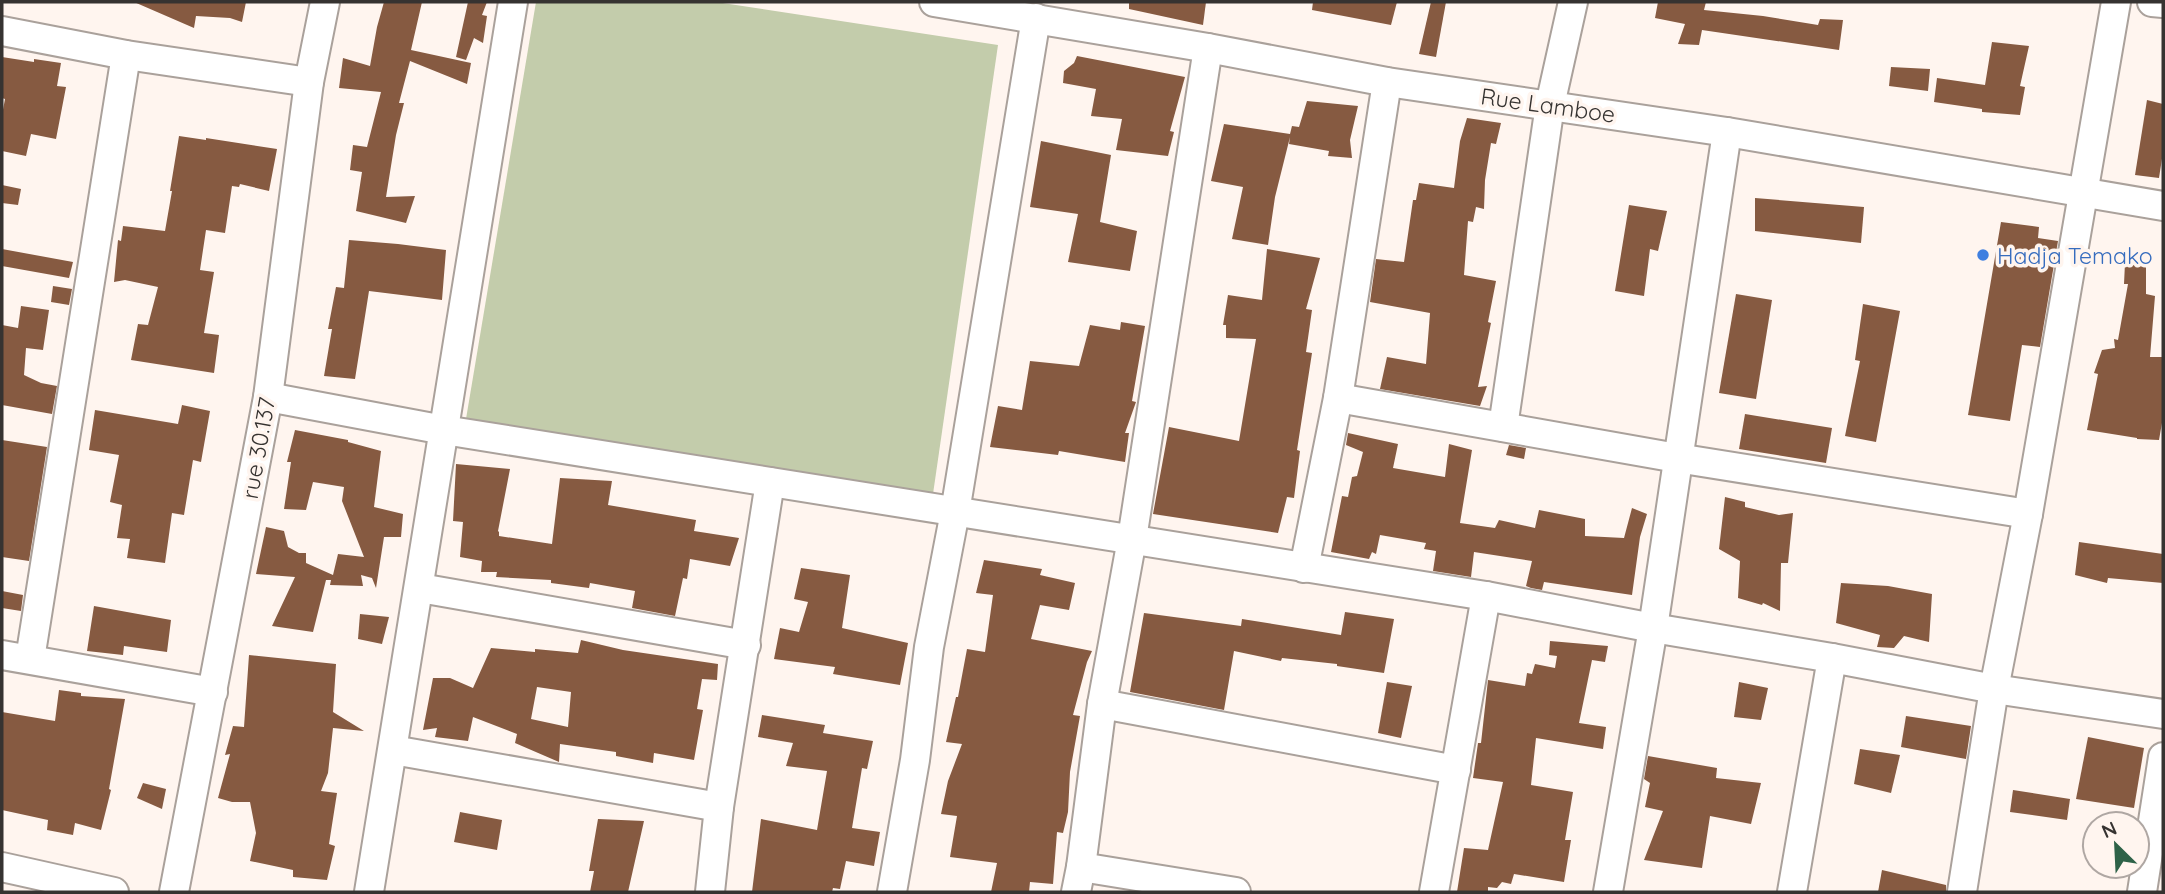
<svg xmlns="http://www.w3.org/2000/svg" width="2165" height="894" font-family="Quicksand,sans-serif">
	<rect width="100%" height="100%" fill="#fff5ef"/>
	<path fill="#c3ccab" d="M536,2H716L998,45L933,494L466,419Z"/>
	<g fill="#865a41" fill-rule="evenodd">
		<path d="M134,2H246L242,22L230,18L196,16L194,28Z"/>
		<path d="M384,2H422L411,50L471,63L467,84L410,61L399,103H404L396,135L386,197L415,196L406,223L356,211L362,172L350,170L353,145L367,147L381,92L339,88L343,58L370,66L377,27Z"/>
		<path d="M468,2H487L482,15L487,16L483,43L474,38L466,60L456,57Z"/>
		<path d="M1129,2H1206L1203,25L1129,9Z"/>
		<path d="M1313,2H1397L1391,25L1312,10Z"/>
		<path d="M1431,2H1446L1436,57L1419,54Z"/>
		<path d="M1658,2H1706L1704,10L1763,16L1818,25L1820,19L1843,20L1839,50L1702,30L1699,45L1678,44L1685,24L1655,18Z"/>
		<path d="M1992,42L2029,46L2020,86L2025,87L2020,115L1982,112V109L1934,102L1937,78L1985,85Z"/>
		<path d="M1077,56L1185,77L1170,131L1174,132L1168,156L1116,150L1122,119L1091,116L1096,89L1063,83L1064,71L1074,63Z"/>
		<path d="M2,57L34,62V59L61,63L57,86L66,87L56,139L31,134L26,156L2,151V115L5,99L2,98Z"/>
		<path d="M1891,67L1930,69L1928,91L1889,86Z"/>
		<path d="M2147,100L2163,104V152L2159,178L2135,175Z"/>
		<path d="M1307,101L1358,106L1350,140L1352,158L1328,156L1329,151L1289,144L1290,137L1275,197L1268,245L1232,239L1243,187L1211,181L1224,124L1290,134L1292,126L1299,127Z"/>
		<path d="M1467,118L1501,123L1496,144L1491,143L1485,180L1484,209L1476,207L1473,222L1468,221L1464,275L1496,281L1488,322L1491,323L1478,387L1487,386L1480,406L1380,389L1387,357L1426,364L1430,313L1370,302L1376,259L1404,262L1413,200H1416L1419,183L1454,188L1460,141Z"/>
		<path d="M179,136L206,140V138L277,149L269,191L240,184L239,187L232,186L225,233L206,230L200,270L214,272L204,333L219,335L214,373L131,360L138,324L148,325L158,287L125,280L114,282L118,240L121,241L123,226L165,231L172,191H170Z"/>
		<path d="M1041,141L1111,155L1100,222L1137,231L1130,271L1068,262L1078,214L1030,207Z"/>
		<path d="M2,185L21,189L18,205L2,203Z"/>
		<path d="M1755,198L1864,207L1861,243L1755,231Z"/>
		<path d="M1629,205L1667,211L1658,251L1650,249L1644,296L1615,291Z"/>
		<path d="M2001,222L2039,227L2038,238L2058,241L2040,347L2022,345L2010,421L1968,415Z"/>
		<path d="M349,240L398,244L446,250L442,300L369,291L355,379L324,376L332,329H328L336,287L344,288Z"/>
		<path d="M2,249L73,262L69,278L2,266Z"/>
		<path d="M1267,249L1320,258L1306,309L1312,310L1306,352L1312,353L1297,450L1300,451L1294,498L1287,497L1278,533L1153,514L1169,427L1239,441L1256,339L1226,338V325H1223L1228,295L1262,300Z"/>
		<path d="M2125,263L2146,265V294L2155,296L2150,357H2163V417L2159,440L2137,439V438L2087,430L2098,374L2094,373L2102,350L2115,348L2114,339L2118,340L2128,284H2124Z"/>
		<path d="M53,286L72,289L69,305L51,302Z"/>
		<path d="M1736,294L1772,300L1756,399L1719,393Z"/>
		<path d="M1863,304L1900,311L1876,442L1845,436L1860,361L1855,360Z"/>
		<path d="M21,306L49,310L43,350L26,348L24,375L41,383L57,386L52,414L2,405V325L18,328Z"/>
		<path d="M1121,322L1145,326L1132,401L1136,402L1125,433H1129L1125,462L1059,451L1058,455L990,447L998,406L1022,410L1030,361L1079,366L1090,325L1120,330Z"/>
		<path d="M182,405L210,411L201,462L193,460L184,515L172,513L165,563L127,558L130,539L117,538L122,505L110,502L119,455L89,450L95,410L178,424Z"/>
		<path d="M1745,414L1832,428L1826,463L1739,449Z"/>
		<path d="M295,430L348,440V442L381,451L374,507L403,514L401,537H384L376,588L372,578L361,575L363,586L330,585L331,580H326L313,632L272,626L295,577L256,574L266,527L284,531L288,547L299,553H306V563L333,575L338,554L364,557L342,501L344,487L313,482L306,510L284,509L291,462H287Z"/>
		<path d="M1348,433L1398,444L1393,468L1445,477L1449,444L1472,450L1460,523L1495,528L1499,520L1535,528L1539,510L1585,519V536L1624,538L1632,508L1647,514L1640,537L1632,595L1544,582L1542,590L1531,588L1526,586L1532,561L1474,552L1471,577L1433,571L1436,551L1424,549L1426,543L1380,535L1376,554L1372,552L1369,559L1331,552L1342,496L1348,497L1352,477L1357,476L1363,452L1346,445Z"/>
		<path d="M2,440L47,447L29,561L2,557Z"/>
		<path d="M1509,445L1526,448L1524,459L1506,455Z"/>
		<path d="M456,464L510,469L498,531L499,532V536L552,544L560,478L612,481L608,505L696,520L694,531L739,538L730,566L690,559L687,579L683,578L675,616L632,608L635,591L590,583L589,588L551,583V580L496,577L497,572H481L482,561L460,557L463,522L453,521Z"/>
		<path d="M1725,497L1745,502V507L1779,515L1793,513L1788,563H1781L1780,611L1763,603L1762,605L1738,598L1740,561L1719,549Z"/>
		<path d="M2079,542L2163,554V583L2108,578L2107,583L2075,575Z"/>
		<path d="M984,560L1042,569L1040,575L1075,583L1069,610L1040,605L1031,639L1092,651L1087,662L1073,715L1080,716L1070,772L1068,812L1063,833L1057,832L1053,884L1030,882L1029,892H991L997,863L950,857L957,816L941,814L948,781L962,744L946,742L956,697H958L967,649L985,652L993,595L976,593Z"/>
		<path d="M801,568L850,575L842,628L908,643L900,685L833,674L835,667L774,659L780,628L799,632L808,602L794,599Z"/>
		<path d="M1841,583L1888,586L1932,594L1929,642L1904,636L1894,648L1877,647L1880,635L1836,623Z"/>
		<path d="M2,591L23,595L21,611L2,608Z"/>
		<path d="M94,606L171,620L167,652L124,646L123,655L87,651Z"/>
		<path d="M1345,612L1394,619L1384,673L1337,666V664L1282,658L1281,661L1234,651L1224,710L1130,692L1144,613L1241,626L1242,619L1341,635Z"/>
		<path d="M360,614L389,617L382,644L358,639Z"/>
		<path d="M581,640L623,650L718,664L717,680L702,679L697,709L703,710L694,760L654,753L653,763L616,756V752L560,744L559,762L515,743L517,734L473,717L468,741L435,737L437,728L423,730L433,678H450L473,688L491,648L535,652V649L578,653ZM537,687L571,692L568,727L531,719Z"/>
		<path d="M1550,641L1608,646L1605,662L1592,660L1579,723L1606,727L1603,749L1536,738L1531,785L1573,792L1565,840H1571L1564,882L1514,874L1511,884L1502,882L1497,888L1488,887V892H1457L1464,848L1488,850L1503,782L1473,778L1478,743H1481L1488,680L1525,686L1527,673L1532,674L1535,664L1555,668L1557,656L1549,655Z"/>
		<path d="M249,655L336,664L333,712L364,731L333,728L328,773L321,791L337,793L329,844L335,846L327,880L293,877V870L250,861L256,833L250,802H232L218,798L230,754L225,755L233,726L244,727Z"/>
		<path d="M1387,682L1412,686L1401,738L1378,733Z"/>
		<path d="M1739,682L1768,688L1761,720L1734,717Z"/>
		<path d="M59,690L81,693V696L125,699L109,789L111,790L101,830L75,823L73,835L47,830L48,820L2,810V712L55,721Z"/>
		<path d="M762,715L825,725L823,733L873,741L867,769L862,768L852,828L880,832L874,866L846,861L840,889L833,888L832,892H752L761,819L817,830L827,771L786,766L793,743L758,737Z"/>
		<path d="M1906,716L1971,726L1966,759L1901,747Z"/>
		<path d="M2088,737L2144,748L2134,808L2076,799Z"/>
		<path d="M1860,749L1900,755L1891,793L1854,784Z"/>
		<path d="M1648,756L1717,768L1716,778L1761,783L1751,824L1710,816L1702,868L1644,860L1663,811L1645,807L1650,783L1644,779Z"/>
		<path d="M143,783L166,789L162,809L137,798Z"/>
		<path d="M2013,790L2070,799L2067,820L2010,812Z"/>
		<path d="M460,812L502,820L497,850L454,842Z"/>
		<path d="M598,819L644,821L628,892H590L594,871H589Z"/>
		<path d="M1882,870L1946,885V892H1878Z"/>
	</g>
	<g fill="none" stroke-linecap="round" stroke-linejoin="round">
		<defs>
			<g id="minor">
				<path d="M934,2L1208,48L1387,82L1727,132L2163,206"/>
				<path d="M2152,2L2163,3"/>
				<path d="M2,31L126,55L309,82"/>
				<path d="M268,397L444,430L1486,596L1653,628L1832,658L1994,689L2163,714"/>
				<path d="M1338,398L1677,458L2028,514"/>
				<path d="M1503,427L1550,105L1573,2"/>
				<path d="M1304,568L1338,398L1387,82"/>
				<path d="M420,588L746,645"/>
				<path d="M2,655L213,692"/>
				<path d="M30,659L126,55"/>
				<path d="M1102,704L1456,770"/>
				<path d="M393,750L719,807"/>
				<path d="M2,867L114,892"/>
				<path d="M1081,867L1236,892"/>
				<path d="M174,892L268,397L309,82L325,2"/>
				<path d="M369,892L513,2"/>
				<path d="M710,892L719,807L770,482"/>
				<path d="M892,892L915,760L929,647L955,512L1036,18"/>
				<path d="M1076,892L1081,867L1102,704L1132,539L1208,48"/>
				<path d="M1434,892L1486,596"/>
				<path d="M1608,892L1653,628L1727,132"/>
				<path d="M1792,892L1832,658"/>
				<path d="M1962,892L1994,689L2028,514L2116,2"/>
				<path d="M2142,892L2163,757"/>
			</g>
		</defs>
		<use href="#minor" stroke="#aaa19b" stroke-width="32"/>
		<use href="#minor" stroke="#fff" stroke-width="28"/>
	</g>
	<circle fill="#3f7fe0" stroke="#fff5ef" stroke-width="2.5" cx="1983" cy="255" r="7"/>
	<g text-anchor="middle" dominant-baseline="central" stroke-width="7" stroke-linejoin="round" paint-order="stroke">
		<g font-size="23" fill="#363331" stroke="#fff5ef">
			<text transform="translate(1548 105) rotate(8)">Rue Lamboe</text>
			<text transform="translate(258 448) rotate(-80)">rue 30.137</text>
		</g>
		<g font-size="23" fill="#366cbe" stroke="#fff5ef" text-anchor="start">
			<text x="1997" y="255">Hadja Temako</text>
		</g>
	</g>
	<rect width="2165" height="894" fill="none" stroke="#363331" stroke-width="7"/>
	<g transform="translate(2116 845) rotate(336)"><circle r="33" fill="#fff5ef" stroke="#afa7a3" stroke-width="2"/>
	<path d="M0-5L12 26L0 18L-12 26Z" fill="#2e6248"/>
	<text y="-10" font-size="19" font-weight="bold" text-anchor="middle" fill="#363331">N</text>
	</g>
</svg>
